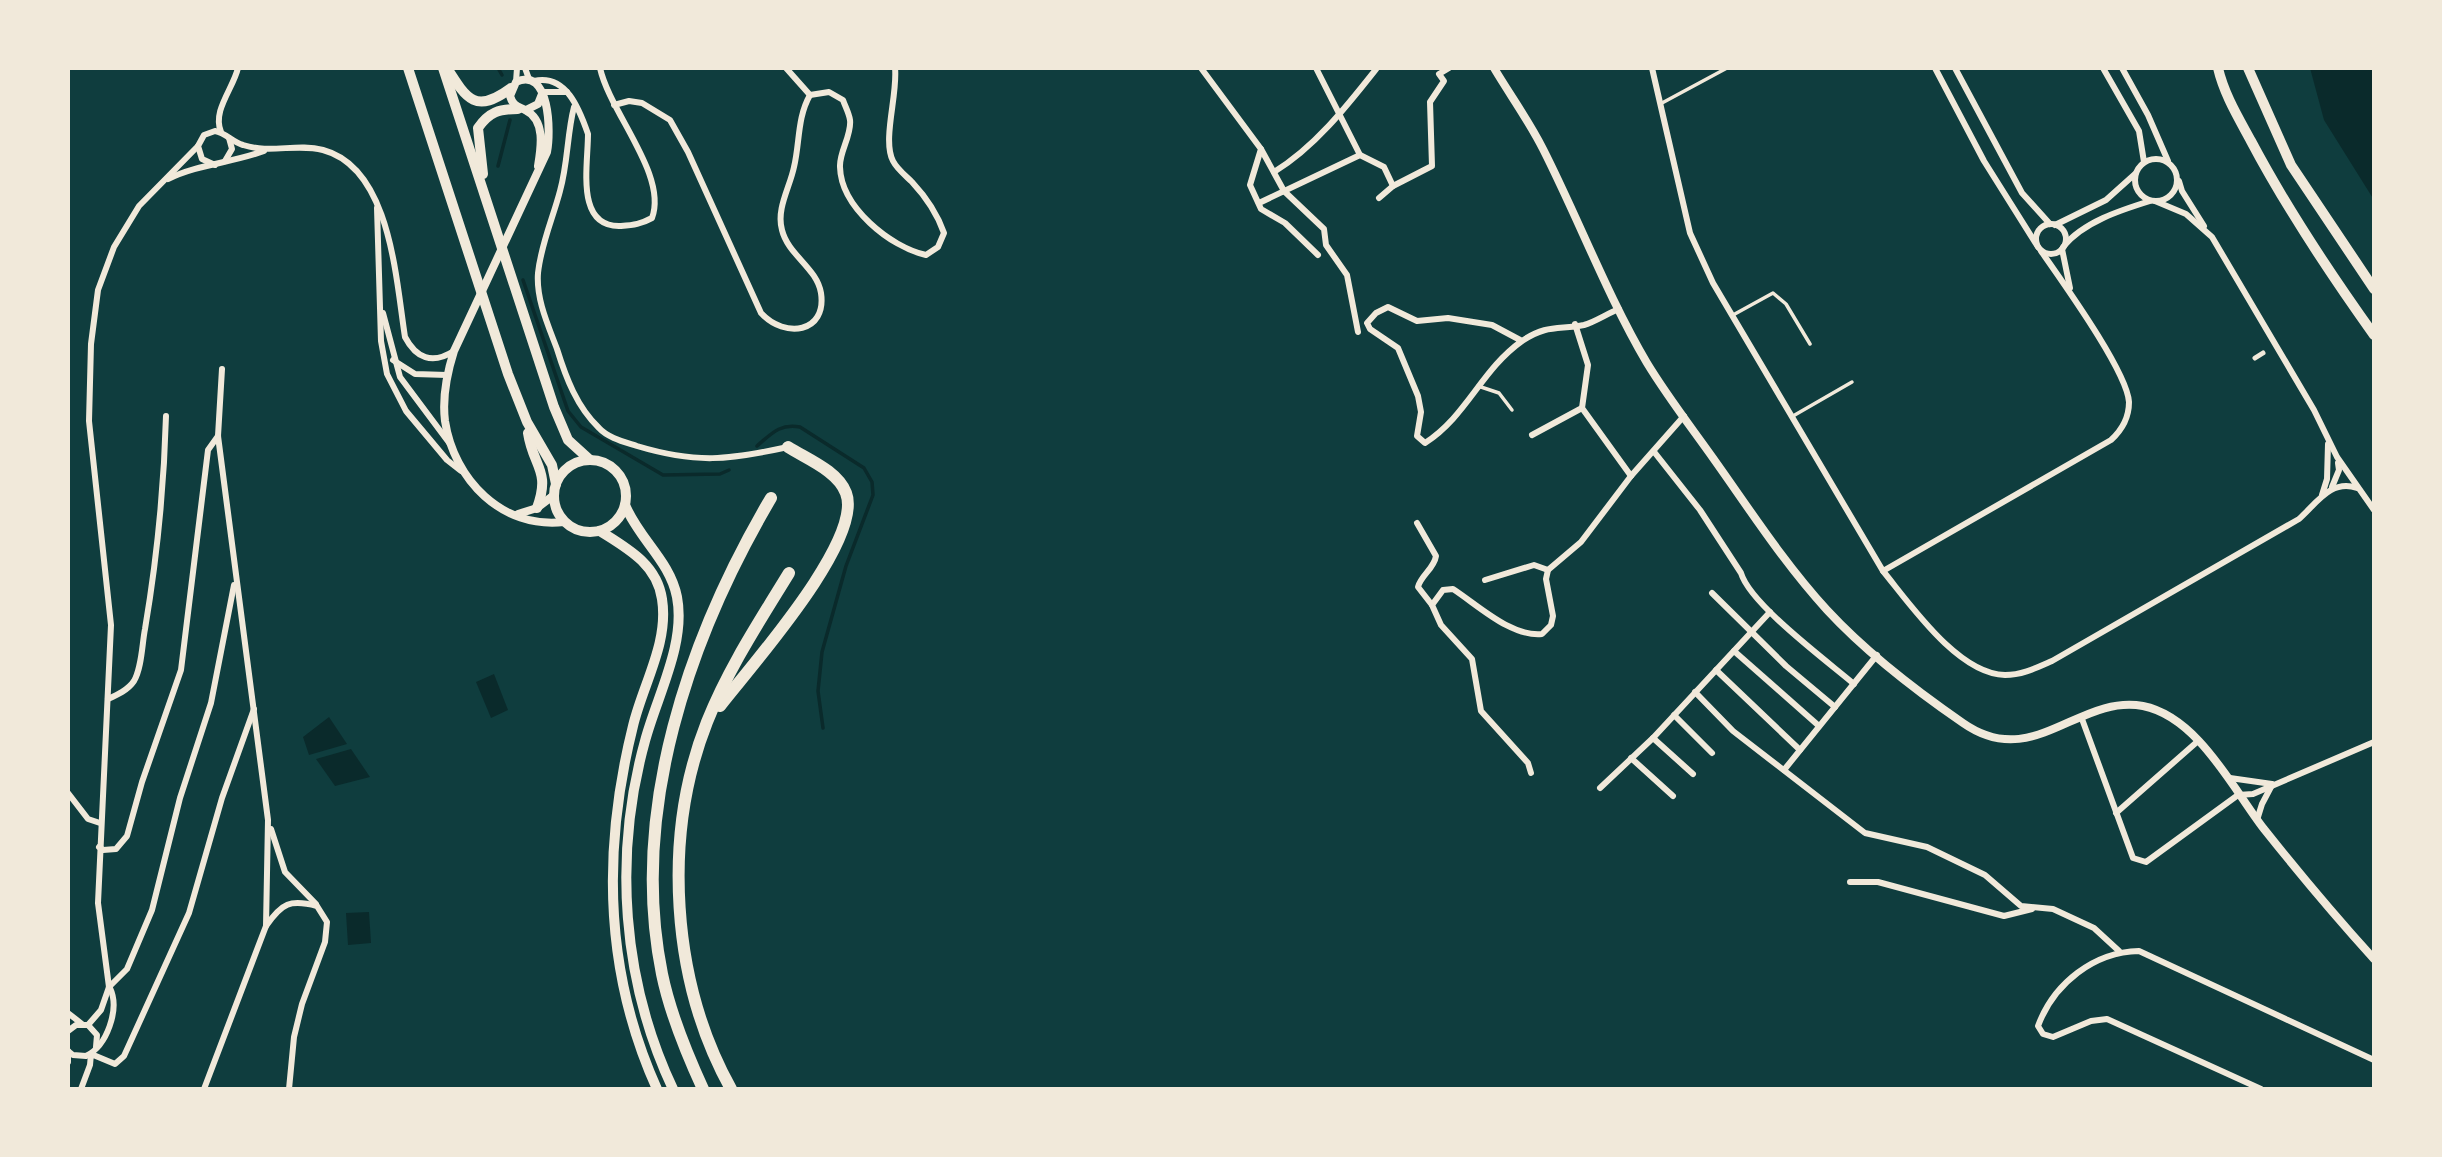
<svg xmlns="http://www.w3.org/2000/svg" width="2442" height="1157" font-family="Inter,sans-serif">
	<rect width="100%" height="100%" fill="#0f3d3e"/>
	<g fill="#0a2a2b">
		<path d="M2310,68H2374V200L2324,120Z"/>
		<path d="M494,674L508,710L491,718L476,682Z"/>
		<path d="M329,717L347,744L309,755L303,737Z"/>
		<path d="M351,749L370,777L335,786L316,759Z"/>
		<path d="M369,912L371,943L348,945L346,913Z"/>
	</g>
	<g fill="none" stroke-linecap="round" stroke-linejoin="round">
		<g stroke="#0a2a2b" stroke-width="3.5">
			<path d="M498,68L502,75"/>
			<path d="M498,166L510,120"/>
			<path d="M523,280L568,411L581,427L663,475L720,474L729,470"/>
			<path d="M757,446C771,434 780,423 800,427L864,468L872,482L873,495L846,566L822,652L818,691L823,728"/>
		</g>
		<g stroke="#f1e9da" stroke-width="3.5">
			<path d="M1662,103L1727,68"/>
			<path d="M1733,315L1773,293L1786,304L1810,344"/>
			<path d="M1478,386L1499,393L1512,410"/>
			<path d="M1793,416L1852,382"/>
		</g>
		<path stroke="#f1e9da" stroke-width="5" d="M2255,358L2263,353"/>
		<g stroke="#f1e9da" stroke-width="6">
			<path d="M525,68L529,79"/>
			<path d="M786,68L810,95"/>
			<path d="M1201,68L1261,149L1250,185L1261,209L1285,223L1318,255"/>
			<path d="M1316,68L1360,155"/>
			<path d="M1652,68L1690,233L1713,283L1883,571C1910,604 1958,674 2005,675C2022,675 2036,668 2052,661L2299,519C2317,503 2331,479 2357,488"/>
			<path d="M1935,68L1984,161L2038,247"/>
			<path d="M1955,68L2022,193L2050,224"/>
			<path d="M2103,68L2139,131L2144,162"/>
			<path d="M2122,68L2148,115L2168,161"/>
			<path d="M534,81C566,74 579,108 588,134C588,166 575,228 621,226C634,225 641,224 652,218C668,175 610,113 600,68"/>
			<path d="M516,82L517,68"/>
			<path d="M541,92H567"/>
			<path d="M810,95L829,92L843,100C845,106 849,113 850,120C852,135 839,152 840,167C841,207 890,247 926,255L938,247L944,233C937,213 926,197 912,182C906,176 897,169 893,161C882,140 898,94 895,68"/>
			<path d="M614,105L629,101L642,103L670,120L688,152L761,313C785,339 827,333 821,293C817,268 788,255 782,230C776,209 790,187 794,167C800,142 797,118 810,95"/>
			<path d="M574,107C567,134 568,163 560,191C553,218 541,244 538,273C536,299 548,325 557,349C566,378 577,407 599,428C608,438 625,442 637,446C697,464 728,460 788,447"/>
			<path d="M221,132C212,111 233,89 238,68"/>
			<path d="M1261,149L1284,191L1324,229L1326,245L1347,275L1358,332"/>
			<circle cx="2156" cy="180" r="21"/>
			<path d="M225,161L232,149L229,138"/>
			<path d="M215,165L202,159L198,146L204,135L215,131C226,133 232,142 243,145C270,154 297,143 323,150C391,168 396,281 405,337C416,358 432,365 454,351"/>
			<path d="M1274,172C1315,147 1347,106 1377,68"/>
			<path d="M168,179C198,164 232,163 264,151"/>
			<path d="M2179,181L2182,191L2204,226"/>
			<path d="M1379,198L1393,186L1432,166L1430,102L1444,81L1439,74L1449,68"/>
			<path d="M2155,201L2186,214L2212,237L2314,410L2337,457L2374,510"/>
			<path d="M1259,203L1360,155L1384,167L1393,186"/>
			<path d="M377,208L381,341L387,374L406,411L447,460L461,471"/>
			<circle cx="2051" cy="239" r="15"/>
			<path d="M2055,225L2106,200L2135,174"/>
			<path d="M2063,247C2083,222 2121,210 2150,201"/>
			<path d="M2062,249L2070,288"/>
			<path d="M383,313L400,377L450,444"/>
			<path d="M1575,324L1588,365L1582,408L1631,476"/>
			<path d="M1522,341L1492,325L1448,318L1417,321L1388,307L1376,313L1367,323L1370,329L1398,348L1418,396L1421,412L1417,436L1425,443C1467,416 1481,370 1522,341C1547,324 1559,330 1584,325C1595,322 1608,313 1619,309"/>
			<path d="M393,360L415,374L447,375"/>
			<path d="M222,369L218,436L268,820L266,926"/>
			<path d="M1532,435L1582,408"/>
			<path d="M1655,453L1700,510L1741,573C1750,604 1827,661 1854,684"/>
			<path d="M2332,487L2339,470L2338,463"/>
			<path d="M2322,495L2327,479L2328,444"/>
			<path d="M1417,523L1436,556C1434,569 1421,575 1418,587L1432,605"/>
			<path d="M1883,571L2111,440C2122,430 2129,418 2129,402C2127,371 2061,280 2041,251"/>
			<path d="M1485,580L1534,565L1548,570"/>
			<path d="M1712,593L1786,666L1835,707"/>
			<path d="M1734,651L1819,726"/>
			<path d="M1716,670L1800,750"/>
			<path d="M1695,692L1733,731L1865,833L1927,847L1985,875L2021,906L2053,909L2094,928L2119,951"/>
			<path d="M108,699C117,695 128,690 134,681C142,667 142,644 145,629C157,558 164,488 166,416"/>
			<path d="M1674,715L1712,753"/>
			<path d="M2082,719L2133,858L2146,862L2238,795L2253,794L2374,742"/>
			<path d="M1653,738L1693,774"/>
			<path d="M1631,758L1673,796"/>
			<path d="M1784,770L1877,655"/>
			<path d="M1531,773L1528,763L1481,711L1472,659L1441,625L1432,605L1443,590L1453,589C1479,606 1511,637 1542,634L1551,625L1553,616L1546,579L1548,570L1581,542L1631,476L1684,416"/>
			<path d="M2230,778L2272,784"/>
			<path d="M1600,788L1653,738L1770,612"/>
			<path d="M68,793L88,819L100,823"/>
			<path d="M2116,813L2198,741"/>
			<path d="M2257,820L2262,804L2272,785"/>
			<path d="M271,829L285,872L316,904"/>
			<path d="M99,847L103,850L116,849L127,836L142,782L181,670L208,450L218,436"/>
			<path d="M1850,882H1878L2004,916L2032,909"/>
			<path d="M109,987L127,969L152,910L180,798L211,703L234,585"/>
			<path d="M68,1013L82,1024"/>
			<path d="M88,1025L101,1010L109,987L98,903L111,625L89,421L91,344L98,290L114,247L139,206L198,146"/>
			<path d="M68,1031L76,1025H88L97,1035L96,1047"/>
			<path d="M68,1051L73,1055L86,1056C107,1046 120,1009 110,988"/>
			<path d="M68,1062V1051"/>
			<path d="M81,1089L90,1065L91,1054L115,1064L124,1056L189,913L222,798L254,709"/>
			<path d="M204,1089L266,926C282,903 290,899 317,906L327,922L325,942L302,1004L294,1037L289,1089"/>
			<path d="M2261,1089L2107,1019L2091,1021L2053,1037L2043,1034L2038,1026C2054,983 2094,952 2139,951L2374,1060"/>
		</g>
		<g stroke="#f1e9da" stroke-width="8">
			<path d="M1494,68C1510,95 1529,121 1543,149C1579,220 1607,295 1647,363C1667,396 1691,427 1713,458C1750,510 1784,563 1827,610C1864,650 1918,692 1963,723C2033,772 2078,694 2143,706C2198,717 2233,789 2264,829C2299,873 2336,917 2374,959"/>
			<path d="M526,110L538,104L542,94"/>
			<path d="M538,166C541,148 546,120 525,110C517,106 513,106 510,96L516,82C550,66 551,132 547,152L454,351C447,373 442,397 445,421C454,480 502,529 564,522"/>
			<path d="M518,514L537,508L554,495"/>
		</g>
		<g stroke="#f1e9da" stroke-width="10">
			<path d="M408,68L508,374L527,422L552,465L556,484"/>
			<path d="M443,68L554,407L568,440L590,460"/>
			<path d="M447,68C467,100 476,114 511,88"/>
			<path d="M483,174L478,128C489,112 499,109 518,109"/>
			<path d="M528,433C533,467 551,470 537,508"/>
			<circle cx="590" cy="496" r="36"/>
			<path d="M625,505C639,539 670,561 677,597C686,644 657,696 645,741C613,856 622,981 673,1089"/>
			<path d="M600,531C627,548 657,564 662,599C669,643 643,684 633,726C602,850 604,972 657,1089"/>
		</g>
		<g stroke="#f1e9da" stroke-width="10">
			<path d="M2218,68C2224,94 2238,117 2251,141C2287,209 2329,272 2374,335"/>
			<path d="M2248,68L2291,165L2374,289"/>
		</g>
		<g stroke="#f1e9da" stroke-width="12">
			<path d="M720,706C750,667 864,540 846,493C838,471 807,459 788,447"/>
			<path d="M703,1089C686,1052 670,1013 662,974C629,811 689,637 771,498"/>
			<path d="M731,1089C671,981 662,836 707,722C728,669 759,622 789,573"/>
		</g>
	</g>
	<rect width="2442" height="1157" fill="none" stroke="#f1e9da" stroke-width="140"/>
</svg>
